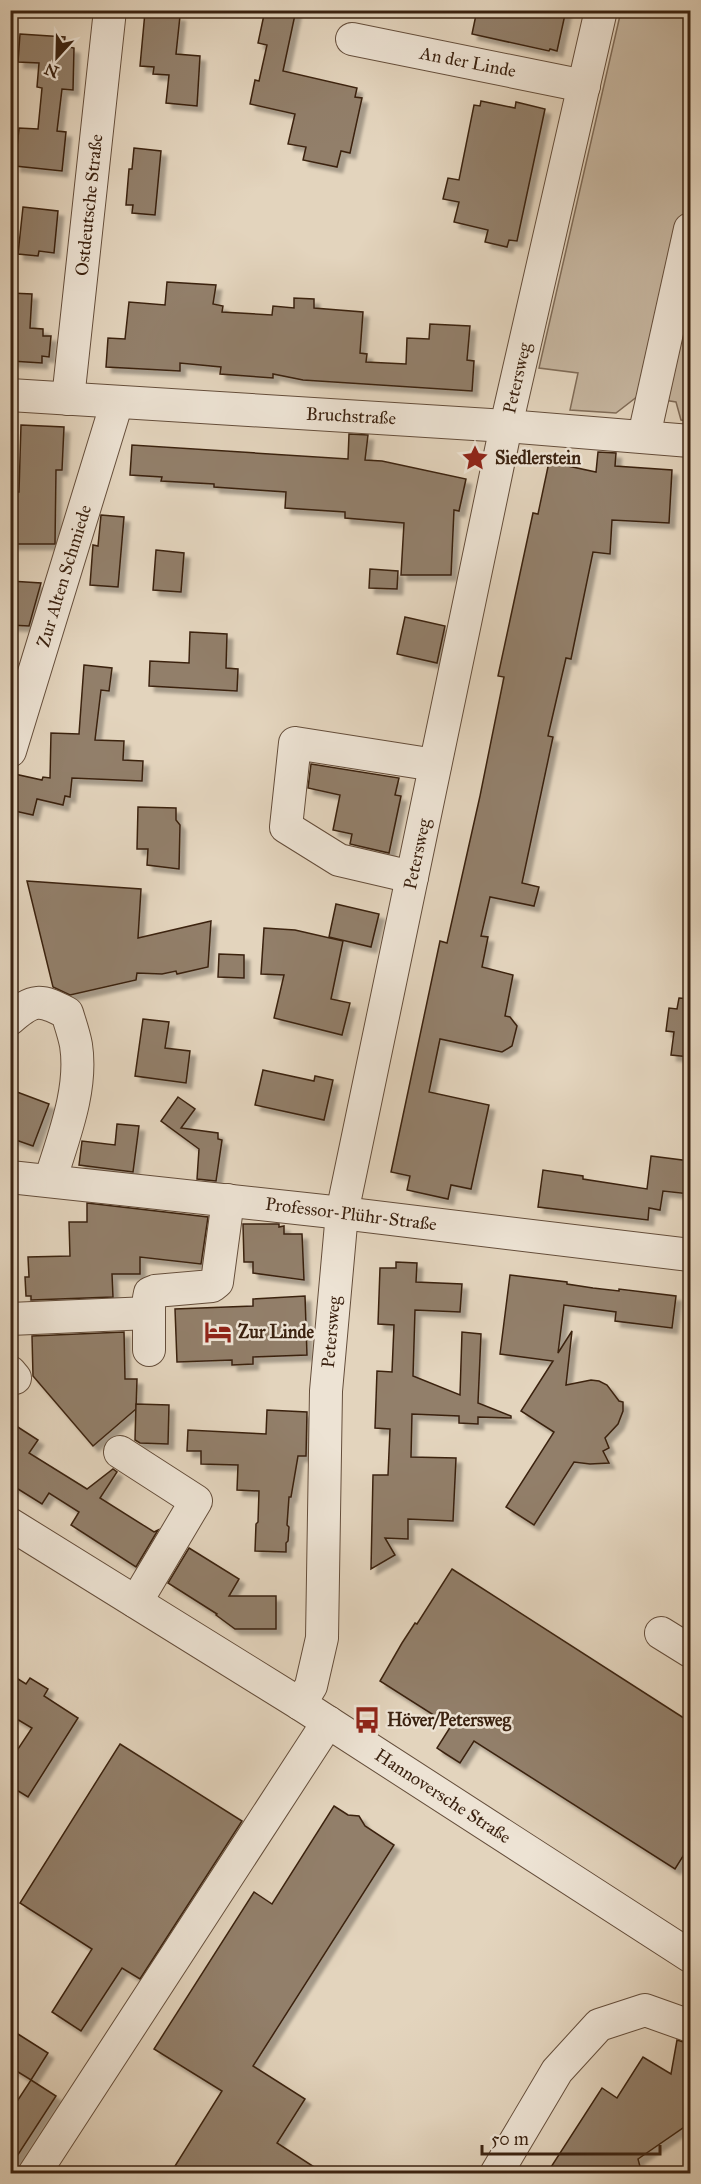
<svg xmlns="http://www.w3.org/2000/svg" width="701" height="2184" font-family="'IM FELL Great Primer',serif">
	<defs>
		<filter id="shadow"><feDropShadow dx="5.5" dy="5.5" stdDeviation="1.5" flood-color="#0004"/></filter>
	</defs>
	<rect width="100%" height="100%" fill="#e3d4bd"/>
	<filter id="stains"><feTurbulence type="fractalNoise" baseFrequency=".00333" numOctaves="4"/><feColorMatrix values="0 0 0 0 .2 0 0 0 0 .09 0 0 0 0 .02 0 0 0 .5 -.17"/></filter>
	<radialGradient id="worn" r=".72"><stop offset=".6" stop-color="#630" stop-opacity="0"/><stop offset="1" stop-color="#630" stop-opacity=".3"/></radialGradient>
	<path fill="#c6b6a0" stroke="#806c58" stroke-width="1.5" d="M621,11H690V421L681,420L676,402L638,396L616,413L570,410L578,373L539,368Z"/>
	<g fill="#927f6a" stroke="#3b2210" stroke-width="1.5" filter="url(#shadow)">
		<path d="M265,10H296L283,71L357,88L355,97L362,98L350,153L341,151L337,167L303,160L306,147L288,144L295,114L250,104L255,80L259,81L267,45L258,43Z"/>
		<path d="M477,10H566L557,51L550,49L549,51L472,34Z"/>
		<path d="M145,12L180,16L176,54L200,56L197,106L166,103L169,75L153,74L154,67L140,66Z"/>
		<path d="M20,34L65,37L64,46L74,48L73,90L62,89L57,131L66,132L62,171L15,166L19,128L38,129L42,88L37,87L39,63L18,62Z"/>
		<path d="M481,101L515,108L516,102L545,109L517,241L509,240L507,247L485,242L488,230L454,222L459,202L443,199L448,178L459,180L474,105L480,106Z"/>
		<path d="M134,148L161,151L155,215L132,213L133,205H126L129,169H132Z"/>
		<path d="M23,207L58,211L54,253L39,251L38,256L18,254Z"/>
		<path d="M167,282L216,285L213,304L223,306L222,312L272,315L273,306L294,308V298L314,299V308L363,312L360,353L367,354L366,362L406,364L407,338L429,339L430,324L470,326L467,360L474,361L472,391L303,380L273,374V378L220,374L221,367L180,363V371L106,367L108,338L125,339L129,302L165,305Z"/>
		<path d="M10,293L32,294L30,328L43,329V336H51L49,357L42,356V363L11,361Z"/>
		<path d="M21,425L64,427L62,470H56L55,544H10V492H19Z"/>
		<path d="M349,434L368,435L365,460L382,461L466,479L459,511L454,510L451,575H401L404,523L345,518V512L285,508L286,492L214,487V484L161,481L162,477L130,475L132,445L348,459Z"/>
		<path d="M598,452L616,453L615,466L672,470L669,523L612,520L610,554L593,552L571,659L566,658L548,736L553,737L522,883L539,887L534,906L490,897L481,936L488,937L482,967L513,975L505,1016L510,1017L517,1026L512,1046L502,1052L440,1039L429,1092L489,1105L471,1189L451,1185L448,1199L407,1190L410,1176L391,1172L440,941L447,943L480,796L504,677L498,676L533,513L538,514L549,462L596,472Z"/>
		<path d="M101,515L124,517L118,587L90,585L93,545L98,546Z"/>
		<path d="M156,550L184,553L181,592L153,590Z"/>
		<path d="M370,569L398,571L397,589L369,588Z"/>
		<path d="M10,581L41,583L29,626L10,625Z"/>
		<path d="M405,617L445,626L437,663L397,654Z"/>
		<path d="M190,632L227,634L226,668L238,669L237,691L149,686L150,661L189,663Z"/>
		<path d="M84,665L112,668L109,691L101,690L95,740L124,741L123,760L143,761L142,781L72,778L70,797L65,796L63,805L37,799L33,815L10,810V773L42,780L43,777L50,778L51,733L79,734Z"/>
		<path d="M311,764L399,778L395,795L401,796L389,853L350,844L352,834L333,830L340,795L308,788Z"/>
		<path d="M138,807L176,808V820L180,825L179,869L147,865L148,849H137Z"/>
		<path d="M27,881L141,889L138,938L211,921L208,967L177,974L176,971L162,974L137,973L136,980L70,995L53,987Z"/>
		<path d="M336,904L379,914L371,947L329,937Z"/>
		<path d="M264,928L295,930L343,941L331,999L350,1003L342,1035L274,1018L284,975L261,974Z"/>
		<path d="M219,954L244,955V978L218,977Z"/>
		<path d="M679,998L690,999V1057L671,1055L674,1032L666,1031L669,1008L677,1009Z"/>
		<path d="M143,1019L169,1022L165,1048L190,1051L186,1083L135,1076Z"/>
		<path d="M263,1070L314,1081L315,1076L333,1080L324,1120L255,1105Z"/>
		<path d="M17,1092L49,1104L33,1146L10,1138V1110Z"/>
		<path d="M178,1097L195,1109L181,1128L218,1133V1139L222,1140L216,1181L197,1179L199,1149L161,1121Z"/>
		<path d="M117,1124L139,1126L133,1172L79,1165L82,1141L115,1145Z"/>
		<path d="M651,1156L690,1161V1194L663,1191L660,1210L649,1208L648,1220L538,1207L543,1170L583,1176V1179L647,1189Z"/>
		<path d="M87,1203L208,1217L201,1264L140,1257V1274H112L113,1297L31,1300V1296H26L25,1277H29L28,1257L70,1256L69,1222H87Z"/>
		<path d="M243,1224H279V1227L284,1226V1234H302L304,1280L253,1273V1262H244Z"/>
		<path d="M396,1262L417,1263L416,1282L462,1284L460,1312L415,1310L413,1376L460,1395L462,1332L481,1334L478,1403L511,1416V1418L478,1417V1424L459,1423V1416L412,1414L411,1457L456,1458L453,1521L408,1519V1539L385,1538L395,1555L371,1569L373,1475H388L390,1429L375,1428L377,1371L392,1372L394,1325L378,1324L380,1268H396Z"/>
		<path d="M510,1275L567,1282V1284L593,1288L619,1291V1289L676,1296L672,1328L615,1321L616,1312L564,1305L558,1353L572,1331L566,1385L591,1380L599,1381L607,1385L619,1401L623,1402V1411L618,1424L605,1438L609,1448L603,1451L609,1463L590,1464L574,1462L534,1525L506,1507L554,1432L521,1411L553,1361L500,1354Z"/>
		<path d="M305,1296L307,1355L253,1357V1364L232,1365V1360L177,1362L175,1309L253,1306V1299Z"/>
		<path d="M124,1332L125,1379H137L136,1409L93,1446L33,1376L32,1336Z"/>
		<path d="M136,1404L169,1405L168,1444L140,1443L135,1440Z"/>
		<path d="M267,1410L307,1412L306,1456H298L291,1497H289L287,1525L289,1527L288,1541L286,1543V1552L255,1551L256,1524L258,1522L259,1491L237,1490L238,1465L201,1464V1451H187L188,1430L266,1434Z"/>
		<path d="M10,1422L38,1440L29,1453L87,1489L113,1469L117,1472L100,1498L154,1532L158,1530L136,1567L71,1525L79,1512L49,1493L42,1504L10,1484Z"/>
		<path d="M189,1548L239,1579L229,1596H276V1629H235L216,1615L217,1614L168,1583Z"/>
		<path d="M452,1569L690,1722V1845L675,1869L474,1741L460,1763L446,1754L437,1748L451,1726L380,1681L402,1643L415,1623L417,1624Z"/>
		<path d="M10,1674L26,1684L30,1678L48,1689L44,1696L78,1718L28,1797L10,1786V1761L32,1728L10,1715Z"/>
		<path d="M120,1744L242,1821L140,1979L122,1968L81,2031L52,2012L92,1949L20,1903Z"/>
		<path d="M334,1806L348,1815L359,1816L365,1826L394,1845L253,2066L305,2099L277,2143L325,2174H170L222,2091L154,2049L254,1892L272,1904Z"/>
		<path d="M10,2029L48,2053L31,2080L10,2067Z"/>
		<path d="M677,2040L690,2044V2123L638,2159L642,2174H561L551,2167L602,2088L617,2098L643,2057L671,2074Z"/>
		<path d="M31,2080L56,2096L10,2167V2112Z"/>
	</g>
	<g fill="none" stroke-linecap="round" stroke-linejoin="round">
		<defs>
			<g id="minor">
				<path d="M352,39L584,86"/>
				<path d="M10,395L506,426L690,441"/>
				<path d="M68,399L110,10"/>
				<path d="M644,436L690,229"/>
				<path d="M10,751L117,402"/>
				<path d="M412,877L339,860L286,827L295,743L435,765"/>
				<path d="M10,1019C34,998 40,999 67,1013C70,1023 74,1034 76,1045C83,1090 63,1138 50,1181"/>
				<path d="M10,1177L342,1213L690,1255"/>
				<path d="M10,1319L149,1313"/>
				<path d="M149,1350V1298L150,1293L155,1291L212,1286L217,1282L228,1200"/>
				<path d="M10,1372L15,1378"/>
				<path d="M120,1452L196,1501L136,1602"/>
				<path d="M10,1524L300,1704L690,1956"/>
				<path d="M661,1633L690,1651"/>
				<path d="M300,1704L311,1686L322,1638L326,1391L342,1213L506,426L601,10"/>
				<path d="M34,2174L328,1722"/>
				<path d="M496,2174L557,2071L599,2025L645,2010L690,2026"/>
			</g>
		</defs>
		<use href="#minor" stroke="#654e3b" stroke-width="34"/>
		<use href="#minor" stroke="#ede3d4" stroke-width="32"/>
	</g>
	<defs>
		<symbol id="sight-bare" viewBox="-9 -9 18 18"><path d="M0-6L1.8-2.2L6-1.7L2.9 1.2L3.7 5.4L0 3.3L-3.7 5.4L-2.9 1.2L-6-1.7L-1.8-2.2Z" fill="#8f2418" stroke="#ede3d4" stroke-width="2.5" paint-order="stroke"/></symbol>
		<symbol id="hotel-bare" viewBox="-9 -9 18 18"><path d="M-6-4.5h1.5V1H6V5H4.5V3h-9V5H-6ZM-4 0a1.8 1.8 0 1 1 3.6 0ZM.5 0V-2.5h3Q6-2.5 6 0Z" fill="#8f2418" stroke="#ede3d4" stroke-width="2.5" paint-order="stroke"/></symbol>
		<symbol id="bus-bare" viewBox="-9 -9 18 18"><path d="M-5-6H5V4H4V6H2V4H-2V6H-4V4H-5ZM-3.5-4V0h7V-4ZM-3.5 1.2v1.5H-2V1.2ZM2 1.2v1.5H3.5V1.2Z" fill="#8f2418" stroke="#ede3d4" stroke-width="2.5" paint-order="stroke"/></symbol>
	</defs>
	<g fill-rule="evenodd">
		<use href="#sight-bare" x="456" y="439" width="38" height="38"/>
		<use href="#hotel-bare" x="199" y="1313" width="38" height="38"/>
		<use href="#bus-bare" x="348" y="1701" width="38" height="38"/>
	</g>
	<g text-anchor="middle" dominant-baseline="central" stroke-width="5" stroke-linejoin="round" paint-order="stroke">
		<g font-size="18" fill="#3b2210" stroke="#ede3d4">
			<text transform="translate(468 62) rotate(11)">An der Linde</text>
			<text transform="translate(89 205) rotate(-84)">Ostdeutsche Straße</text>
			<text transform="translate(517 378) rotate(-77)">Petersweg</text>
			<text transform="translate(351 416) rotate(3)">Bruchstraße</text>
			<text transform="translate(64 576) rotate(-73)">Zur Alten Schmiede</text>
			<text transform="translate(417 854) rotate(-78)">Petersweg</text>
			<text transform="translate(351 1214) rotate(7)">Professor-Plühr-Straße</text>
			<text transform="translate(331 1332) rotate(-85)">Petersweg</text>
			<text transform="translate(443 1796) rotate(33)">Hannoversche Straße</text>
		</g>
		<g font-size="18" font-weight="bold" fill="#3b2210" stroke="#ede3d4" text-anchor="start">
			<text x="495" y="458">Siedlerstein</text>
			<text x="238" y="1332">Zur Linde</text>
			<text x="387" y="1720">Höver/Petersweg</text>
		</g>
	</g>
	<rect width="701" height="2184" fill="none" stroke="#e3d4bd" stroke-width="36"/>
	<rect x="12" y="12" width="677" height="2160" fill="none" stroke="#3b2210" stroke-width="3"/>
	<rect x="18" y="18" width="665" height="2148" fill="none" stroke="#3b2210" stroke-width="1.5"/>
	<g transform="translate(57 57) rotate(202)" stroke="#ede3d4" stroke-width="4.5" paint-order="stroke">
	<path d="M0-4.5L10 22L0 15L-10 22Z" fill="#3b2210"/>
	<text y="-9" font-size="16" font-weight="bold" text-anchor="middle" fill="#3b2210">N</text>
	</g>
	<path d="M482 2145v9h178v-9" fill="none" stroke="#3b2210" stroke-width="3"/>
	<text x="491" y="2145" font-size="18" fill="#3b2210" stroke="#ede3d4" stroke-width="4.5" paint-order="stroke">50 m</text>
	<rect width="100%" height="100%" filter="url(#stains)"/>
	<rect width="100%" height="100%" fill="url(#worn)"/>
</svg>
